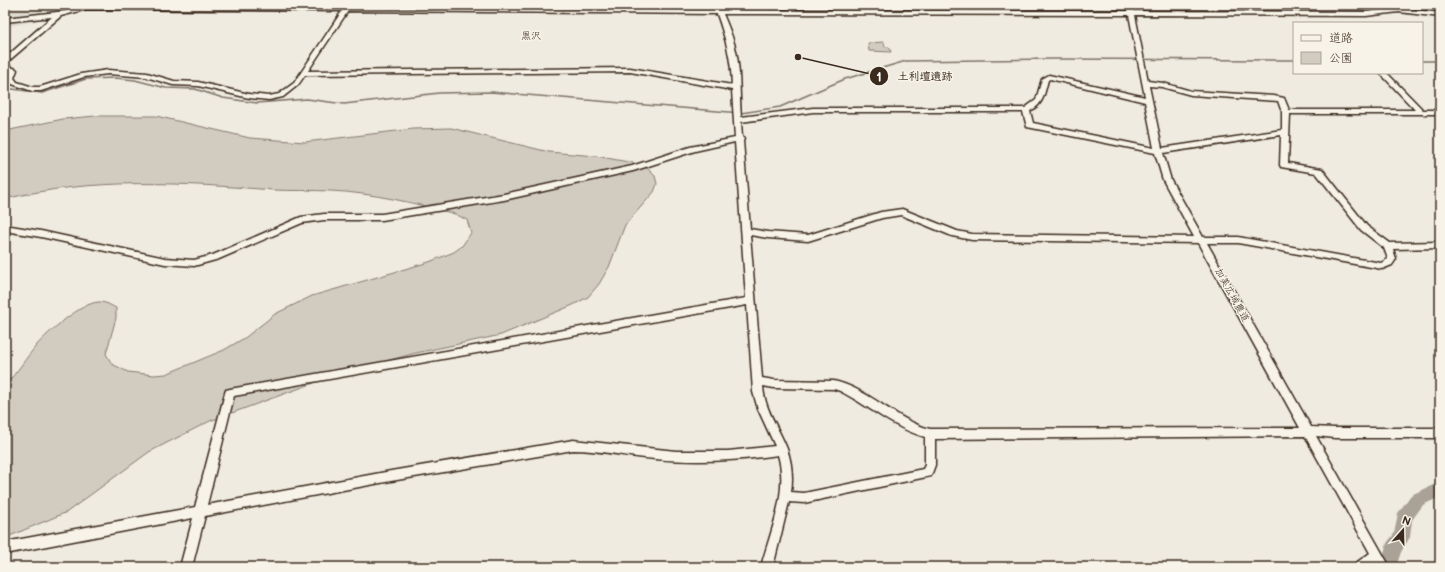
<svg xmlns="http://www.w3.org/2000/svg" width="1445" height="572" font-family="'Balsamiq Sans','Klee One',sans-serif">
	<rect width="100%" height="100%" fill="#efebe0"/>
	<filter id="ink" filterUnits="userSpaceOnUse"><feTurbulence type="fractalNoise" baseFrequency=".025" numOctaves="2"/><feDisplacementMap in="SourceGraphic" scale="8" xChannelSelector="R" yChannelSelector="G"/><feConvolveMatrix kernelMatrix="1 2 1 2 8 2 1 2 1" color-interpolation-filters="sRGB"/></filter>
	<g filter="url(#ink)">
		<path fill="#e0dbd0" d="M5,5H44L36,21L5,27Z"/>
		<g fill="#d1cbc0" stroke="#867a6f">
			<path d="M884,42L885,47H889L891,52L869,51L868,43Z"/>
			<path d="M95,116H156L250,138L305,142L413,129L451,128L549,152L596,156L634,163L647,168L655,176L657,184L654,192L625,225L609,267L599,284L588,297L573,305L501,335L416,353L344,372L210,421L149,452L67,512L5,538V385C17,373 25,359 36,346C47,333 82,302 99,302C106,302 110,305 116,308V318L106,354L112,364L128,372L154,375L166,374L224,350L246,337L275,314L312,296L429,262L454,252L462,246L471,233L467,220L455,214C415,203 372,193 331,191C311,190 292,191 273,190C183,183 93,177 5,199V131L63,119Z"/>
		</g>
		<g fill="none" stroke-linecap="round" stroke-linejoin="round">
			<g stroke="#7e7266" stroke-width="1.5">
				<path d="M1422,61H1440"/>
				<path d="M5,88L42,93L86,79L115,78L135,80L166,88L195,89L223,98L257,103L307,99L344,104L439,93L491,92L741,113L780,107L845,79L906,61L1055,59L1294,60"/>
			</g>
			<path fill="#aaa296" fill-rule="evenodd" d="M1440,482V497L1423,505L1412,520L1410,537L1401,552L1397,564L1393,567H1370L1373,561L1384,553L1387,543L1394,534L1398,513L1411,495Z"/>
			<defs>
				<path id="minor" d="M86,5L344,7L346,5H352L350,8L715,10V5H719L721,10L1128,11L1127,5H1133L1134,11L1366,12L1399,8L1440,13V17L1399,12L1366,16L1135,15L1148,81L1163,83L1191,91L1274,96L1284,98L1289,110H1415L1380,73H1387L1423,110H1440V114H1290L1288,163L1322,169L1367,226L1390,243L1440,242V248L1393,249L1396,259L1392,265L1382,269L1238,243H1207L1311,427L1335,428H1440V438H1335L1316,436L1390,567H1378L1375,563L1370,567H1354L1356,563L1370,553L1305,436L935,439V465L931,476L804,503L789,502L773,567H761C770,532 789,492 778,455C737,461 696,463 655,459C628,457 601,450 573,450L391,481L205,516L192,567H180L193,518L5,554V542L195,507L225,393L226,390L230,389L746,298L735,142L695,151L633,171L504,200L382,220H324L302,223L219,259L194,266L165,264L41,237L5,231V225L41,231L165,258L194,260L213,255L301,217L324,214H382L504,194L632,166L690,147L735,138L732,90L630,72L305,75L298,85L283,97L269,100L249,98L198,86L173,85L146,77L108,74L84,77L41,91H32L12,84L8,78L10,71L5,69V65L16,69L17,70L14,78L17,82L33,87H40L81,74L108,70L147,73L174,81L198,82L249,94L269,96L279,94L294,83L342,11L87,9L61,16L5,64V58L52,17L5,22V18L66,11ZM348,11L717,14C726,40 731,57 732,85L630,68L308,71ZM723,14L1129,15L1145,97L1049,75L1042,79L1036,100L1025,108H813L741,117C739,93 741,67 734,43C731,33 727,23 723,14ZM1050,79L1145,102L1154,148L1033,123L1030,111C1044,104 1044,94 1048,80ZM1149,86L1162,87L1191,95L1278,101L1282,112V130L1162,148ZM813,112H1023L1027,127L1155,153L1163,180L1194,237L972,234L957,231L902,209L881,212L808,235L768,232L750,229L743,141L744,139L742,137L741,122ZM1281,135L1280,165L1281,167L1316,173L1361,230L1384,248L1388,259L1381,263L1238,237H1203L1171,180L1163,153ZM901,215L952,236L972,240L1198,243L1300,428L930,429C894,419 869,389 834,381L774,380L762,378L750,235L768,238L808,241L882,218ZM747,305L753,392L758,409L775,446L728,451H676L573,440L391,471L207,505L234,396ZM763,386L774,388L834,389L840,391C869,406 893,428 925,437V465L923,469L804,493L791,492C793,478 792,463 787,449C779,428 764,409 763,386Z"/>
			</defs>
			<use href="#minor" stroke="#3b2a1e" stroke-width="3"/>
			<use href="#minor" fill="#f7f3e8" fill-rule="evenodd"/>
		</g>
	</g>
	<g text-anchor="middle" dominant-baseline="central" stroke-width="3" stroke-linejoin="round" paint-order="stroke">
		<g font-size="10" fill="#3b2a1e" stroke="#f7f3e8">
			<text x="531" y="36">黒沢</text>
		</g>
		<g font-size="10" fill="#3b2a1e" stroke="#f7f3e8">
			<text transform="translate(1232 295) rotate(61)">加美広域農道</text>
		</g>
	</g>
	<path fill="none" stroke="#3b2a1e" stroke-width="1.5" d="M798 57L879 76"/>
	<g fill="#3b2a1e" stroke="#f7f3e8" stroke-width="1.5">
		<circle cx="798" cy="57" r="4"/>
		<circle cx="879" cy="76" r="10"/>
	</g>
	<g font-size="12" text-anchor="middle" font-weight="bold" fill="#fff">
		<text x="879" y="81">1</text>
	</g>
	<g font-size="11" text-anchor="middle" font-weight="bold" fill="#3b2a1e" stroke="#f7f3e8" stroke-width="3" stroke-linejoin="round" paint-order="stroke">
		<text x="925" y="80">土利壇遺跡</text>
	</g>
	<rect width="1445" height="572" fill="none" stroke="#f7f3e8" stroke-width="20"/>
	<rect x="10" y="10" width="1425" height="552" fill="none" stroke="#3b2a1e" stroke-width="1.5" filter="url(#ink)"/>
	<rect x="1293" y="22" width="130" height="52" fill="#f7f3e8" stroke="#aca397"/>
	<rect x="1301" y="35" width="20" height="6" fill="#f7f3e8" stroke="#aca397"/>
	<text x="1329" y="42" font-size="12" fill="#3b2a1e">道路</text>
	<rect x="1301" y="52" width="20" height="12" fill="#d1cbc0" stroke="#aca397"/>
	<text x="1329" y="62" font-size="12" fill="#3b2a1e">公園</text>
	<g transform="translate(1403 530) rotate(20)" stroke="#f7f3e8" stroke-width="3" paint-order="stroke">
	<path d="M0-3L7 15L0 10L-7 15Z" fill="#3b2a1e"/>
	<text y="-6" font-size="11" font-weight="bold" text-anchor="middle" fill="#3b2a1e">N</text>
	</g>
</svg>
